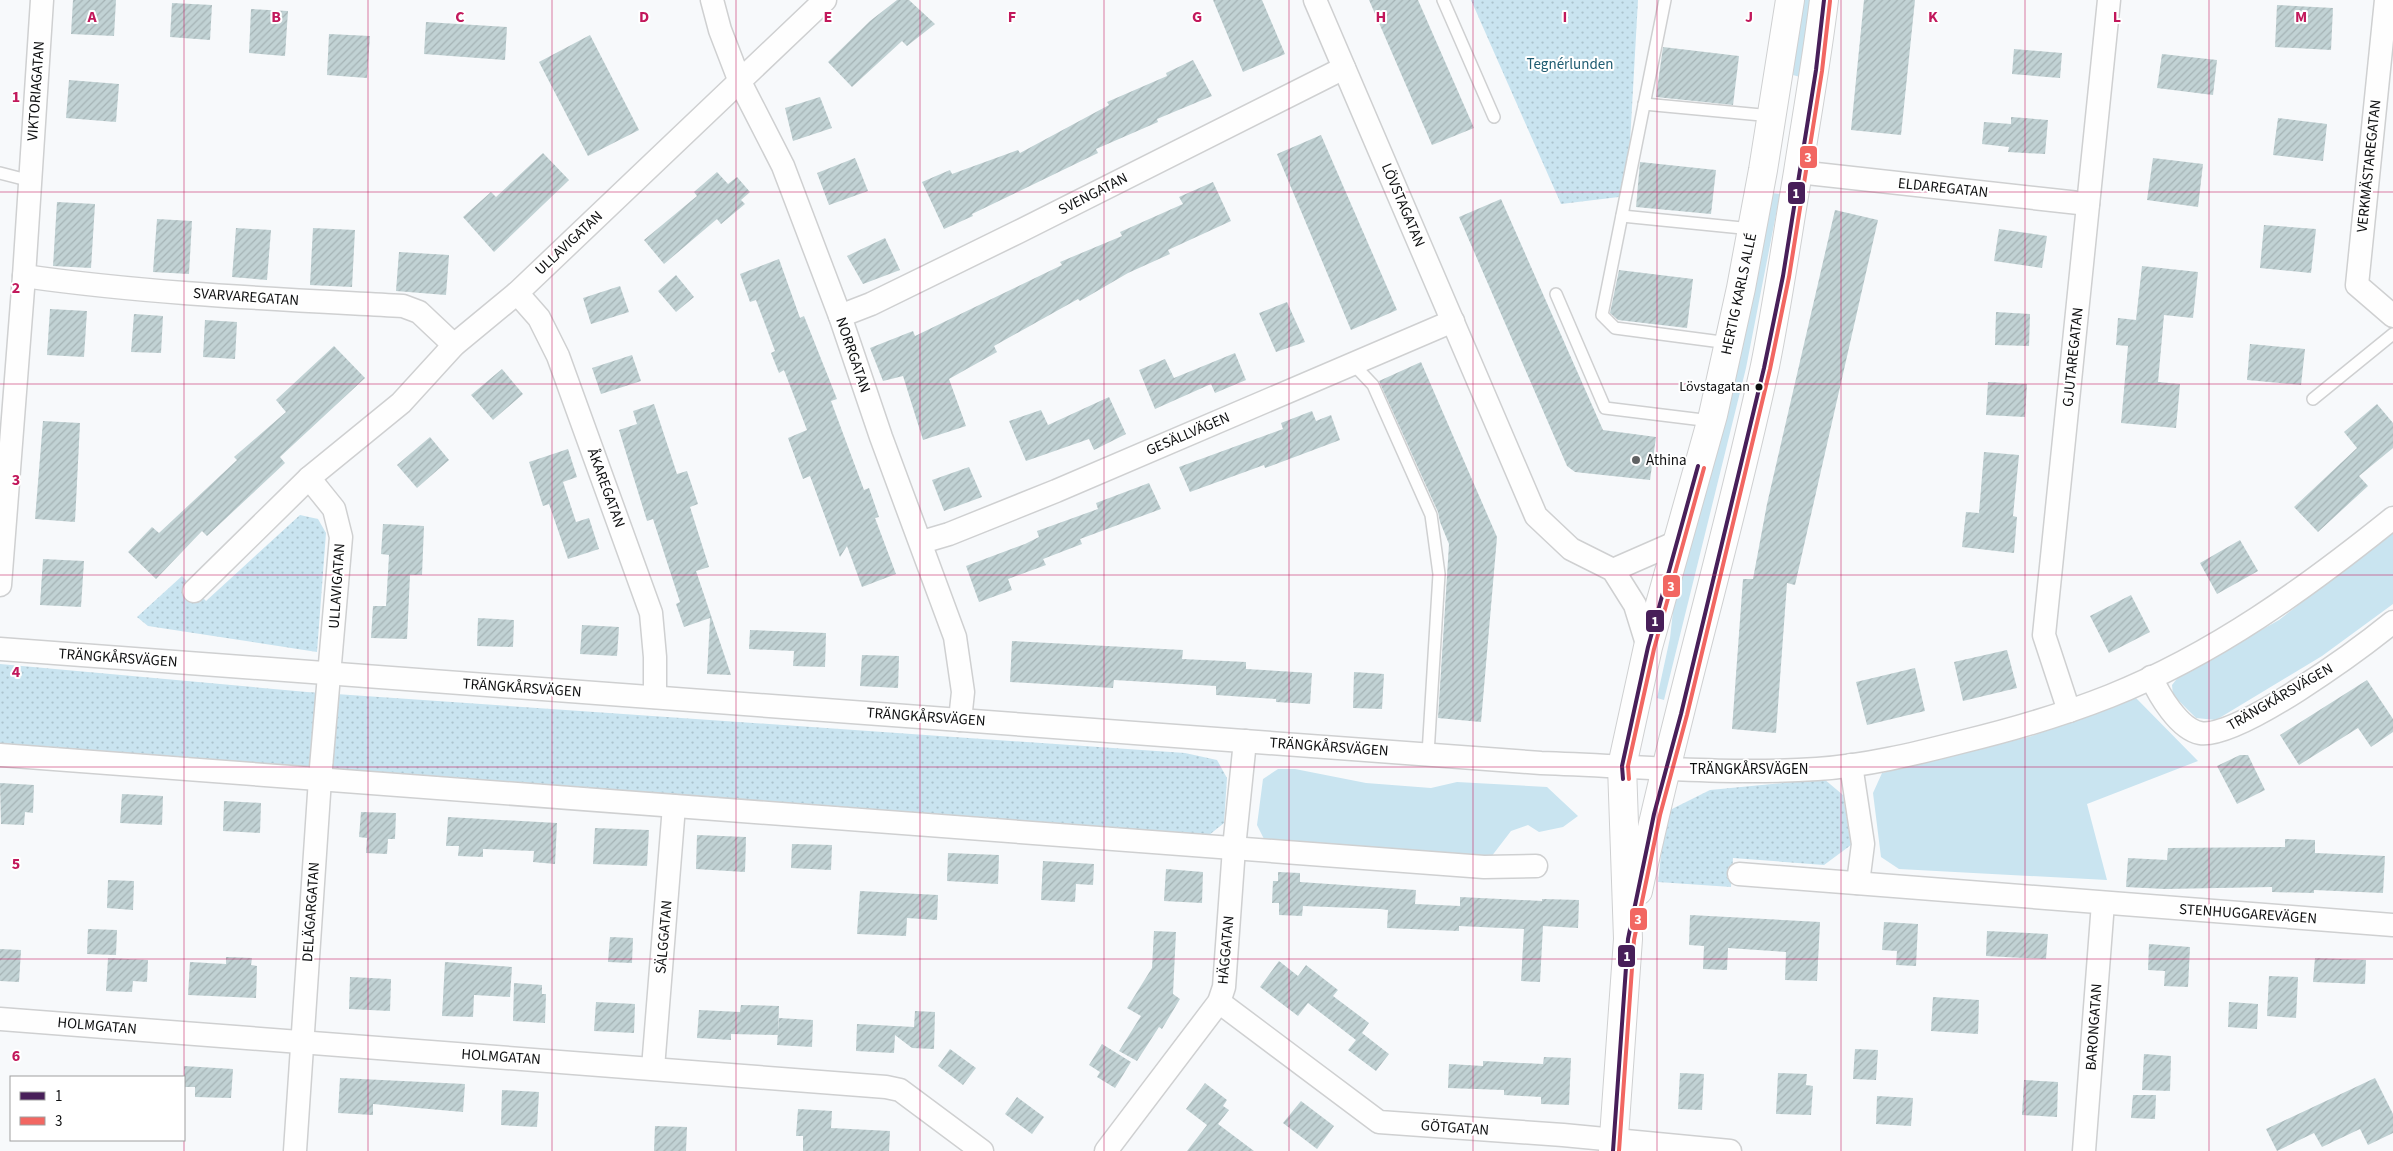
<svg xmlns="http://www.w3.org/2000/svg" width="2393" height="1151" font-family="'Source Sans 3',sans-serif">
	<defs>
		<pattern id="park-dots" width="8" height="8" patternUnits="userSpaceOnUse" patternTransform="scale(1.25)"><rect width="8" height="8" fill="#c9e4f0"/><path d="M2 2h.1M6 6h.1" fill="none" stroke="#abc3cd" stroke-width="1.8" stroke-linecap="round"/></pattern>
		<pattern id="building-hatch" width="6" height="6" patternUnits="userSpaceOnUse" patternTransform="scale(1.25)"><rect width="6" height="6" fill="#c1d2d4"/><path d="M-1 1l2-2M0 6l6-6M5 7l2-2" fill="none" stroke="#a5b3b5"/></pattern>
	</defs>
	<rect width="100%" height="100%" fill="#f7f9fb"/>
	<g fill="#c9e4f0">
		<path d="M1803,0H1810L1800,77L1793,75Z"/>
		<path d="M1772,193L1780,194L1746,368L1664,700L1657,698L1670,638L1675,593L1699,518L1736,376Z"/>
		<path d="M2393,532V604L2322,656L2216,720L2196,718L2173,695L2172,685L2179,676L2279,620Z"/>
		<path d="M2136,698L2198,761L2087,804L2107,880L1899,869L1881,857L1873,793L1882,773L2032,736Z"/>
		<path d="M1278,769H1295L1366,783L1431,788L1457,782L1547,787L1578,816L1563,827L1539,832L1528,825L1511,831L1491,857L1264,839L1257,825L1263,779Z"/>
	</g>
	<g fill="url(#park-dots)">
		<path d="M1471,0H1638L1627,196L1561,204Z"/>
		<path d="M300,515L318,519L326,533L317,652L148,626L137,617L182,576L206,601Z"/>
		<path d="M0,664L307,692L1185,753L1217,760L1227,778L1224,823L1209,835L0,749Z"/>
		<path d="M1824,779L1843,795L1851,845L1824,865L1733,858L1731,887L1658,882L1666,812L1710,790Z"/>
	</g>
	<g fill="url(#building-hatch)">
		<path d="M73,0H116L114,36L71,34Z"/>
		<path d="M897,0H909L935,24L907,46L902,41L852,87L828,62L870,21Z"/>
		<path d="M1213,0H1262L1285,54L1243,72Z"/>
		<path d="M1369,0H1418L1474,128L1432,145Z"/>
		<path d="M1864,0H1915L1901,135L1851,130Z"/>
		<path d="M172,3L212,5L210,40L170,37Z"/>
		<path d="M2277,5L2333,8L2331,50L2275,47Z"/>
		<path d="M251,9L288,11L285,56L249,53Z"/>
		<path d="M426,22L507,27L505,60L424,54Z"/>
		<path d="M329,34L370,36L367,78L327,75Z"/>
		<path d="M590,35L639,130L588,156L539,62Z"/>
		<path d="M1663,47L1739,56L1733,105L1656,97Z"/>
		<path d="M2014,49L2062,53L2060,78L2012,74Z"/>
		<path d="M2162,54L2217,60L2213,95L2157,88Z"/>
		<path d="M1193,60L1212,96L1157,119L1158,122L1096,149L1098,153L972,214L973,216L944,229L922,182L950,170L952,174L1018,150L1020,153L1109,105L1107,102L1167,76L1166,73Z"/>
		<path d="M69,80L119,84L116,122L66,118Z"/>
		<path d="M820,97L832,128L793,141L785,108Z"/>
		<path d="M2011,117L2048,120L2045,154L2008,152L2009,147L1982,144L1984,122L2011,124Z"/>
		<path d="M2278,118L2327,124L2323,161L2273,155Z"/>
		<path d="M1321,135L1397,310L1351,330L1277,154Z"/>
		<path d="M543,153L569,180L494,252L463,217L491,192L496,197Z"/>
		<path d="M855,158L868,191L829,205L817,173Z"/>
		<path d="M2153,158L2203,164L2198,207L2147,200Z"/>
		<path d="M1640,162L1716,170L1711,214L1636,207Z"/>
		<path d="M717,172L728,184L737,177L750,192L741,200L745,204L721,224L717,219L664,264L644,240L697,196L694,192Z"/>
		<path d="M1213,182L1231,221L1168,250L1170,254L1128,273L1080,301L1078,299L994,346L997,352L949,379L966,426L923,440L903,376L883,381L870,348L913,331L915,336L1062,265L1060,262L1122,236L1120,232L1183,204L1179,197Z"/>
		<path d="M1501,199L1603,430L1656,437L1650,480L1575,472L1567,466L1459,217Z"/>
		<path d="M57,202L95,204L91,268L53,266Z"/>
		<path d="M1835,210L1878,220L1795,585L1787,583L1776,733L1732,729L1743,579H1753L1767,504Z"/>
		<path d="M157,219L192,221L189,274L153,272Z"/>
		<path d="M2264,225L2316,229L2311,273L2260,268Z"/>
		<path d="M236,228L271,230L267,280L232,277Z"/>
		<path d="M313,228L355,230L352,287L310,285Z"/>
		<path d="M1999,229L2047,236L2042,268L1994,261Z"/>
		<path d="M885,238L900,270L863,284L847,256Z"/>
		<path d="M399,252L449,255L446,295L396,291Z"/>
		<path d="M779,259L800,318L804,316L837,399L831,401L864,490L869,488L879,517L875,518L896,574L862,587L847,546L840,557L810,476L803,479L788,438L807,430L784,370L779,373L771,353L775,351L756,300L750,302L740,274Z"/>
		<path d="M2142,266L2198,272L2193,318L2164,315L2158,382L2180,384L2176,428L2121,423L2128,346L2116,345L2118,318L2136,320Z"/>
		<path d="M1619,270L1693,279L1687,328L1618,320L1610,313Z"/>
		<path d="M676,275L694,297L676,312L658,291Z"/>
		<path d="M620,286L629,312L591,324L583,298Z"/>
		<path d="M1287,302L1305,342L1276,352L1259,313Z"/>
		<path d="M50,309L87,311L84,357L47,355Z"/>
		<path d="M1996,312L2030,314L2029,346L1995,345Z"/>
		<path d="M134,314L163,316L161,353L131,352Z"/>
		<path d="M205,320L237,322L235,359L203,357Z"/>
		<path d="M2250,344L2305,349L2301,385L2247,380Z"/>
		<path d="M334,346L365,378L280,457L285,463L207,536L202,531L156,579L128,552L152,527L159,533L237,460L234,457L286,412L276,400Z"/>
		<path d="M1235,353L1246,380L1215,393L1211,384L1155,409L1139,370L1165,359L1174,378Z"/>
		<path d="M632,355L641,381L601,394L592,368Z"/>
		<path d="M1421,362L1497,537L1481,722L1438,718L1449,544L1440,522L1438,512L1379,381Z"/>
		<path d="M502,369L523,394L493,420L471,395Z"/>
		<path d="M1988,382L2027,384L2025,417L1986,415Z"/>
		<path d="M1109,397L1126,434L1094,450L1089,439L1026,461L1009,421L1041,410L1048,425Z"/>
		<path d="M654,404L677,474L687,471L698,504L690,507L709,567L696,571L731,675L707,674L710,618L684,627L676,604L680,602L653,519L647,521L619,430L637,424L633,411Z"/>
		<path d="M2377,404L2393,423V448L2359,476L2368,486L2318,532L2294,507L2357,448L2344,432Z"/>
		<path d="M1312,411L1316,421L1331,415L1340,440L1265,468L1264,465L1190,492L1179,467L1283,429L1281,423Z"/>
		<path d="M43,421L80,423L75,522L35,519Z"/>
		<path d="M430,437L449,460L417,488L397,465Z"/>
		<path d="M568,449L577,477L563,482L576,522L589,518L599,549L568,559L549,504L543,506L529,462Z"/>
		<path d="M1984,452L2019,455L2013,516L2017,517L2014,553L1962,547L1966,512L1979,513Z"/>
		<path d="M969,467L982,497L944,511L932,480Z"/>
		<path d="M1149,483L1161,509L1080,539L1082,544L1043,559L1046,565L1008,579L1012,590L979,602L966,566L1025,544L1039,537L1037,531L1098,509L1096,503Z"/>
		<path d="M383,524L424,526L422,575H410L407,639L371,638L373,606H386L389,555L381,554Z"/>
		<path d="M2240,540L2258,571L2217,594L2200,563Z"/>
		<path d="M43,559L84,561L81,607L40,605Z"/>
		<path d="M2131,595L2150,632L2109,653L2090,616Z"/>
		<path d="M478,618L514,620L513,647L477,646Z"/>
		<path d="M582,625L619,627L617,656L580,654Z"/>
		<path d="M750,630L826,633L825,667L793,666L794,651L749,649Z"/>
		<path d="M1012,641L1183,650L1182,659L1246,662V669L1312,673L1310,704L1276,702V699L1216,695V686L1114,680L1113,688L1010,682Z"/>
		<path d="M2007,650L2017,688L1963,701L1954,662Z"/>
		<path d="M862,655L899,656L898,688L860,686Z"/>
		<path d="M1915,668L1925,711L1867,725L1856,682Z"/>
		<path d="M1354,672L1384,674L1382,709L1353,708Z"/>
		<path d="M2367,680L2393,719V732L2371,747L2358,728L2299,765L2280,735Z"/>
		<path d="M2240,755H2248L2265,790L2237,804L2217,766Z"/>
		<path d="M0,783L34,785L33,813L25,812L24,825L1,824Z"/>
		<path d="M122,794L163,796L162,825L120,823Z"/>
		<path d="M224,801L261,803L260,833L223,831Z"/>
		<path d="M361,812L396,813L395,839H388L387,854L366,853L367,838L359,837Z"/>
		<path d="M448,817L557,823L555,864L533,862L534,851L483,849V857L458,856L459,846H446Z"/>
		<path d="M595,828L649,830L647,866L593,864Z"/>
		<path d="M697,835L746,837L745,872L696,869Z"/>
		<path d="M2285,839L2315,840V853L2385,856L2383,893L2314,890V893L2272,892V887L2165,889L2126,887L2128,858L2167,860L2168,848L2285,847Z"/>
		<path d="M792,844L832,845L831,870L791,868Z"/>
		<path d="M948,853L999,855L998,884L947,881Z"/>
		<path d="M1043,861L1094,864L1093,885L1076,884L1075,902L1041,900Z"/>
		<path d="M1166,869L1203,872L1202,903L1164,901Z"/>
		<path d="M1278,872L1300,873V882L1416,890L1415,904L1460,906V897L1542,901V899L1579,900L1578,928L1543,926L1540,982L1521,981L1524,929L1459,926V931L1387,928L1388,910L1380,909L1303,906L1302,916L1279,915V903H1272L1273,881H1278Z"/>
		<path d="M108,880L134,881L133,910L107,908Z"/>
		<path d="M860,891L938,895L937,920L907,918L906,936L857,934Z"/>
		<path d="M1690,915L1820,922L1817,981L1785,980L1786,952L1728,948L1727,970L1703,969L1704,946L1689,945Z"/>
		<path d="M1884,922L1918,924L1916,966L1896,965L1897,951L1882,950Z"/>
		<path d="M88,929L117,930L116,955L87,954Z"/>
		<path d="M1154,931L1176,932L1173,994L1180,999L1162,1029L1159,1027L1137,1061L1119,1051L1141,1016L1127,1008L1152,968Z"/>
		<path d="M1987,931L2048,934L2046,959L1986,956Z"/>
		<path d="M610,937L633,938L632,963L608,962Z"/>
		<path d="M2149,944L2190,947L2188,987L2164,986L2165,971L2148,970Z"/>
		<path d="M0,949L21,950L19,982L0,981Z"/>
		<path d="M226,957L252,958L251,965L257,966L256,998L188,995L190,962L226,964Z"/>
		<path d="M108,958L148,960L147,982L133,981L132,992L106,991Z"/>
		<path d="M2315,958L2366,960L2365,984L2313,982Z"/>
		<path d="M1279,961L1298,976L1306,965L1338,990L1333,996L1369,1023L1362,1033L1389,1054L1376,1071L1348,1050L1356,1040L1308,1003L1298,1016L1260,987Z"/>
		<path d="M445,962L512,967L510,997L474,995L473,1017L442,1016Z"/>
		<path d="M2269,976L2298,977L2296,1018L2267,1016Z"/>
		<path d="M350,977L391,979L390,1011L349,1009Z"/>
		<path d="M514,983L542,985V994H546L545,1023L513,1021Z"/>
		<path d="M1933,997L1979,1000L1978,1034L1931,1031Z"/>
		<path d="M596,1002L635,1004L634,1033L594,1031Z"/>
		<path d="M2229,1002L2258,1004L2257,1029L2228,1027Z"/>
		<path d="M741,1005L779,1006L778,1035L731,1034V1040L697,1038L699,1010L740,1012Z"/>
		<path d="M915,1011L935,1012L934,1049L912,1048L895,1035L894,1053L856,1051L857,1024L914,1027Z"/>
		<path d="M779,1018L813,1020L812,1047L777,1045Z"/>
		<path d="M1102,1044L1131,1062L1115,1088L1097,1077L1100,1072L1089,1065Z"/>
		<path d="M950,1049L976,1068L963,1085L938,1066Z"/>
		<path d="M1855,1049L1878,1050L1876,1080L1853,1079Z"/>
		<path d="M2144,1054L2171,1056L2170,1091L2142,1090Z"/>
		<path d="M1544,1057L1571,1058L1569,1105L1541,1104V1097L1504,1095V1090L1448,1088L1449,1064L1483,1066V1061L1543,1064Z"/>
		<path d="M184,1066L233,1069L231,1098L195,1097V1087H184Z"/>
		<path d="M1680,1073L1704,1074L1702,1110L1678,1109Z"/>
		<path d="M1778,1073L1807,1074L1806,1085L1813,1086L1811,1115L1776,1114Z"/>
		<path d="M340,1078L465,1084L463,1112L373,1104V1115L338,1113Z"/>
		<path d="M2375,1078L2393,1114V1133L2368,1145L2360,1129L2322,1147L2314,1133L2277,1151L2266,1129Z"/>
		<path d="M2024,1080L2058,1082L2057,1117L2022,1115Z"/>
		<path d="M1205,1083L1227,1100L1223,1106L1229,1110L1218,1124L1254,1151H1187L1207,1125L1186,1109Z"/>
		<path d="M502,1090L539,1092L537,1127L501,1125Z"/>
		<path d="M2133,1095H2156L2155,1119L2131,1118Z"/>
		<path d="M1877,1096L1913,1098L1911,1126L1876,1124Z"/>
		<path d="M1017,1097L1044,1117L1032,1134L1005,1114Z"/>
		<path d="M1301,1101L1334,1126L1317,1149L1283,1123Z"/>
		<path d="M798,1109L832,1111L831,1128L890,1131L889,1151H803V1136H796Z"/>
		<path d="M655,1126L687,1127L686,1151H654Z"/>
	</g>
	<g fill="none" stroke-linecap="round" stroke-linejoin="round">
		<defs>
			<g id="lane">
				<path d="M1443,0L1494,117"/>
				<path d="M1665,0L1602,315L1615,328L1729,343"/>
				<path d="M1644,104L1772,116"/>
				<path d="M0,173L31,181"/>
				<path d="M1622,216L1752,229"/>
				<path d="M1556,294L1605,408L1711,421"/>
				<path d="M1353,364L1373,385L1431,515L1439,574L1428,754"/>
				<path d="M2313,399L2393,334"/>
			</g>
			<g id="street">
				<path d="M712,0L720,30L740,82L783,166L840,316L881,437L955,637L963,692L960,720"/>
				<path d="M1315,0L1536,516L1571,549L1613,570L1635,605L1648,647"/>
				<path d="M2386,0L2357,285L2393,316"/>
				<path d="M1798,172L2088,204"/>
				<path d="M24,276C150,294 277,299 403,306L419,312L454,345"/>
				<path d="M517,293L539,318L558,356L651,613L655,657V697"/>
				<path d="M840,316L871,304L1018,232L1344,68"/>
				<path d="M922,542L949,534L1056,491L1453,321"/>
				<path d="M1613,570L1677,542"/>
				<path d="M0,585L24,276L42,0"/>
				<path d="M194,591L309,478L401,403L454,345L517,293L825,0"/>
				<path d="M0,649L1541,763C1633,766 1725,775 1817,769C1865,766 1914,754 1961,742C2011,730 2062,715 2110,696C2215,654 2306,588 2393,518"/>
				<path d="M2151,677C2159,695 2179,729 2200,733C2237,740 2361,648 2393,622"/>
				<path d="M2069,711L2044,635L2109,0"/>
				<path d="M0,755L1484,867L1536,866"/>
				<path d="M1851,765L1863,844L1858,883"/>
				<path d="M1739,874L2393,925"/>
				<path d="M1219,1002L1379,1122L1563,1135L1730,1151"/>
				<path d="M0,1019L886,1087L900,1090L982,1151"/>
				<path d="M653,1068L674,806"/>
				<path d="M295,1151L320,779L341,537L334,509L309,478"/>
				<path d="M1106,1151L1219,1002L1224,987L1234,848L1245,741"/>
				<path d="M2084,1151L2103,903"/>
			</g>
			<g id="secondary">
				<path d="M1638,891C1675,715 1727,542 1765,366C1778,301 1787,237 1798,172C1807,114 1817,58 1824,0"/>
				<path d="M1613,1151L1628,939L1622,766L1648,647L1713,415L1741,288L1763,170L1790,0"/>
			</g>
		</defs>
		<use href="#lane" stroke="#cfd0d1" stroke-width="14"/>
		<use href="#street" stroke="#cfd0d1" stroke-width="25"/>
		<use href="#secondary" stroke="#cfd0d1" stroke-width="30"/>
		<use href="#lane" stroke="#fefefe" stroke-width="11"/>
		<use href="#street" stroke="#fefefe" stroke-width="22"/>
		<use href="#secondary" stroke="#fefefe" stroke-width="28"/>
		<defs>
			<g id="bus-1">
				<path d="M1623,779L1622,766L1648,647L1698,466"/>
				<path d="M1613,1151L1628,939L1654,814L1681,714L1764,368L1783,276L1816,70L1824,0"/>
			</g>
			<g id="bus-2">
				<path d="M1629,779L1628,766L1654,649L1704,468"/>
				<path d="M1619,1151L1634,940L1660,815L1687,715L1770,369L1789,277L1822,71L1830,1"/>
			</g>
		</defs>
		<use href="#bus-1" stroke="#fff" stroke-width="8"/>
		<use href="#bus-2" stroke="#fff" stroke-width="8"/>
		<use href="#bus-1" stroke="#481f59" stroke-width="4"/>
		<use href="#bus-2" stroke="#f26762" stroke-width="4"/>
	</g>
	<path fill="none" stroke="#c2185b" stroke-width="1" stroke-opacity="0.55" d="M184,0V1151M368,0V1151M552,0V1151M736,0V1151M920,0V1151M1104,0V1151M1289,0V1151M1473,0V1151M1657,0V1151M1841,0V1151M2025,0V1151M2209,0V1151M0,192H2393M0,384H2393M0,575H2393M0,767H2393M0,959H2393"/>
	<circle fill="#0f1011" stroke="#fff" stroke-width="2" cx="1759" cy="387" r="4.5"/>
	<circle fill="#606263" stroke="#fff" stroke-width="2" cx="1636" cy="460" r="5"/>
	<g text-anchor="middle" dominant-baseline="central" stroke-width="4" stroke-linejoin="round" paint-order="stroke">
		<g font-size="14" fill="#0f1011" stroke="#fff" text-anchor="end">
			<text x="1750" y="387">Lövstagatan</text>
		</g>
		<g font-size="15" fill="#205c71" stroke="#fff">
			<text x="1570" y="64">Tegnérlunden</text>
		</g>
		<g font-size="15" fill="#0f1011" stroke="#fff">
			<text transform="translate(36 91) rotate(-86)">VIKTORIAGATAN</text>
			<text transform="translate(2369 166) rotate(-84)">VERKMÄSTAREGATAN</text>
			<text transform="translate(1943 188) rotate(6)">ELDAREGATAN</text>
			<text transform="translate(1093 194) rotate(-27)">SVENGATAN</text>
			<text transform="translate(1403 205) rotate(67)">LÖVSTAGATAN</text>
			<text transform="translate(569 243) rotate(-43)">ULLAVIGATAN</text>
			<text transform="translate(1739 294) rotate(-78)">HERTIG KARLS ALLÉ</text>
			<text transform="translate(246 297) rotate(4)">SVARVAREGATAN</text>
			<text transform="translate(853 355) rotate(71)">NORRGATAN</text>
			<text transform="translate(2073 357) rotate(-84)">GJUTAREGATAN</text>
			<text transform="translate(1188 434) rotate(-23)">GESÄLLVÄGEN</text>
			<text transform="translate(606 488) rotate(70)">ÅKAREGATAN</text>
			<text transform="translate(337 586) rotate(-86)">ULLAVIGATAN</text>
			<text transform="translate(118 658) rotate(4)">TRÄNGKÅRSVÄGEN</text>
			<text transform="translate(522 688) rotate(4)">TRÄNGKÅRSVÄGEN</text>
			<text transform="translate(2280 697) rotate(-30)">TRÄNGKÅRSVÄGEN</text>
			<text transform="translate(926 717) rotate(4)">TRÄNGKÅRSVÄGEN</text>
			<text transform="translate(1329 747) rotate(4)">TRÄNGKÅRSVÄGEN</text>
			<text x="1749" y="769">TRÄNGKÅRSVÄGEN</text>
			<text transform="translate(311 912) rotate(-86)">DELÄGARGATAN</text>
			<text transform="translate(2248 914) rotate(4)">STENHUGGAREVÄGEN</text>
			<text transform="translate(664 937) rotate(-85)">SÄLGGATAN</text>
			<text transform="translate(1226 950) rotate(-85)">HÄGGATAN</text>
			<text transform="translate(97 1026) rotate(5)">HOLMGATAN</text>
			<text transform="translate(2094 1027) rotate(-86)">BARONGATAN</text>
			<text transform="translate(501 1057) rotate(4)">HOLMGATAN</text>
			<text transform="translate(1455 1128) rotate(4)">GÖTGATAN</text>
		</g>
		<g font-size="15" fill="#0f1011" stroke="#fff" text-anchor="start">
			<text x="1646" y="460">Athina</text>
		</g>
	</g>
	<g font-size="16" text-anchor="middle" font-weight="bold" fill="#c2185b" stroke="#fff" stroke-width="4" stroke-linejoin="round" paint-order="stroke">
		<text x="92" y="22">A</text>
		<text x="276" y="22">B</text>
		<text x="460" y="22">C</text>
		<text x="644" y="22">D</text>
		<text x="828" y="22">E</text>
		<text x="1012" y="22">F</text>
		<text x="1197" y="22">G</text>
		<text x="1381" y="22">H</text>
		<text x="1565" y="22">I</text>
		<text x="1749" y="22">J</text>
		<text x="1933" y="22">K</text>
		<text x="2117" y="22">L</text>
		<text x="2301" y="22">M</text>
		<text x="16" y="102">1</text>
		<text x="16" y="293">2</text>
		<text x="16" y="485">3</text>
		<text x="16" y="677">4</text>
		<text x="16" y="869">5</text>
		<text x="16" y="1061">6</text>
	</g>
	<g stroke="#fff" stroke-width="2">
		<rect x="1799" y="145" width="19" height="24" rx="5" fill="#f26762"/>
		<rect x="1787" y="181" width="19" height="24" rx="5" fill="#481f59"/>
		<rect x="1662" y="574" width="19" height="24" rx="5" fill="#f26762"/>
		<rect x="1645" y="609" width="20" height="24" rx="5" fill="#481f59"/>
		<rect x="1629" y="907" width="19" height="24" rx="5" fill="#f26762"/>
		<rect x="1617" y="944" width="19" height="24" rx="5" fill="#481f59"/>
	</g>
	<g font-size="14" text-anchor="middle" font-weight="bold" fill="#fff">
		<text x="1808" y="162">3</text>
		<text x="1796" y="198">1</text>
		<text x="1671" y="591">3</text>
		<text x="1655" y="626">1</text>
		<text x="1638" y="924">3</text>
		<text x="1627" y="961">1</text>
	</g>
	<rect x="10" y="1076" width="175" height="65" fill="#ffffff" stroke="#9f9fa0"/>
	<rect x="20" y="1092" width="25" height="8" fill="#481f59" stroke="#9f9fa0"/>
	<text x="55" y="1101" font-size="15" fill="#0f1011">1</text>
	<rect x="20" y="1117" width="25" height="8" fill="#f26762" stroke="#9f9fa0"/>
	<text x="55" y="1126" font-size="15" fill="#0f1011">3</text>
</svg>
